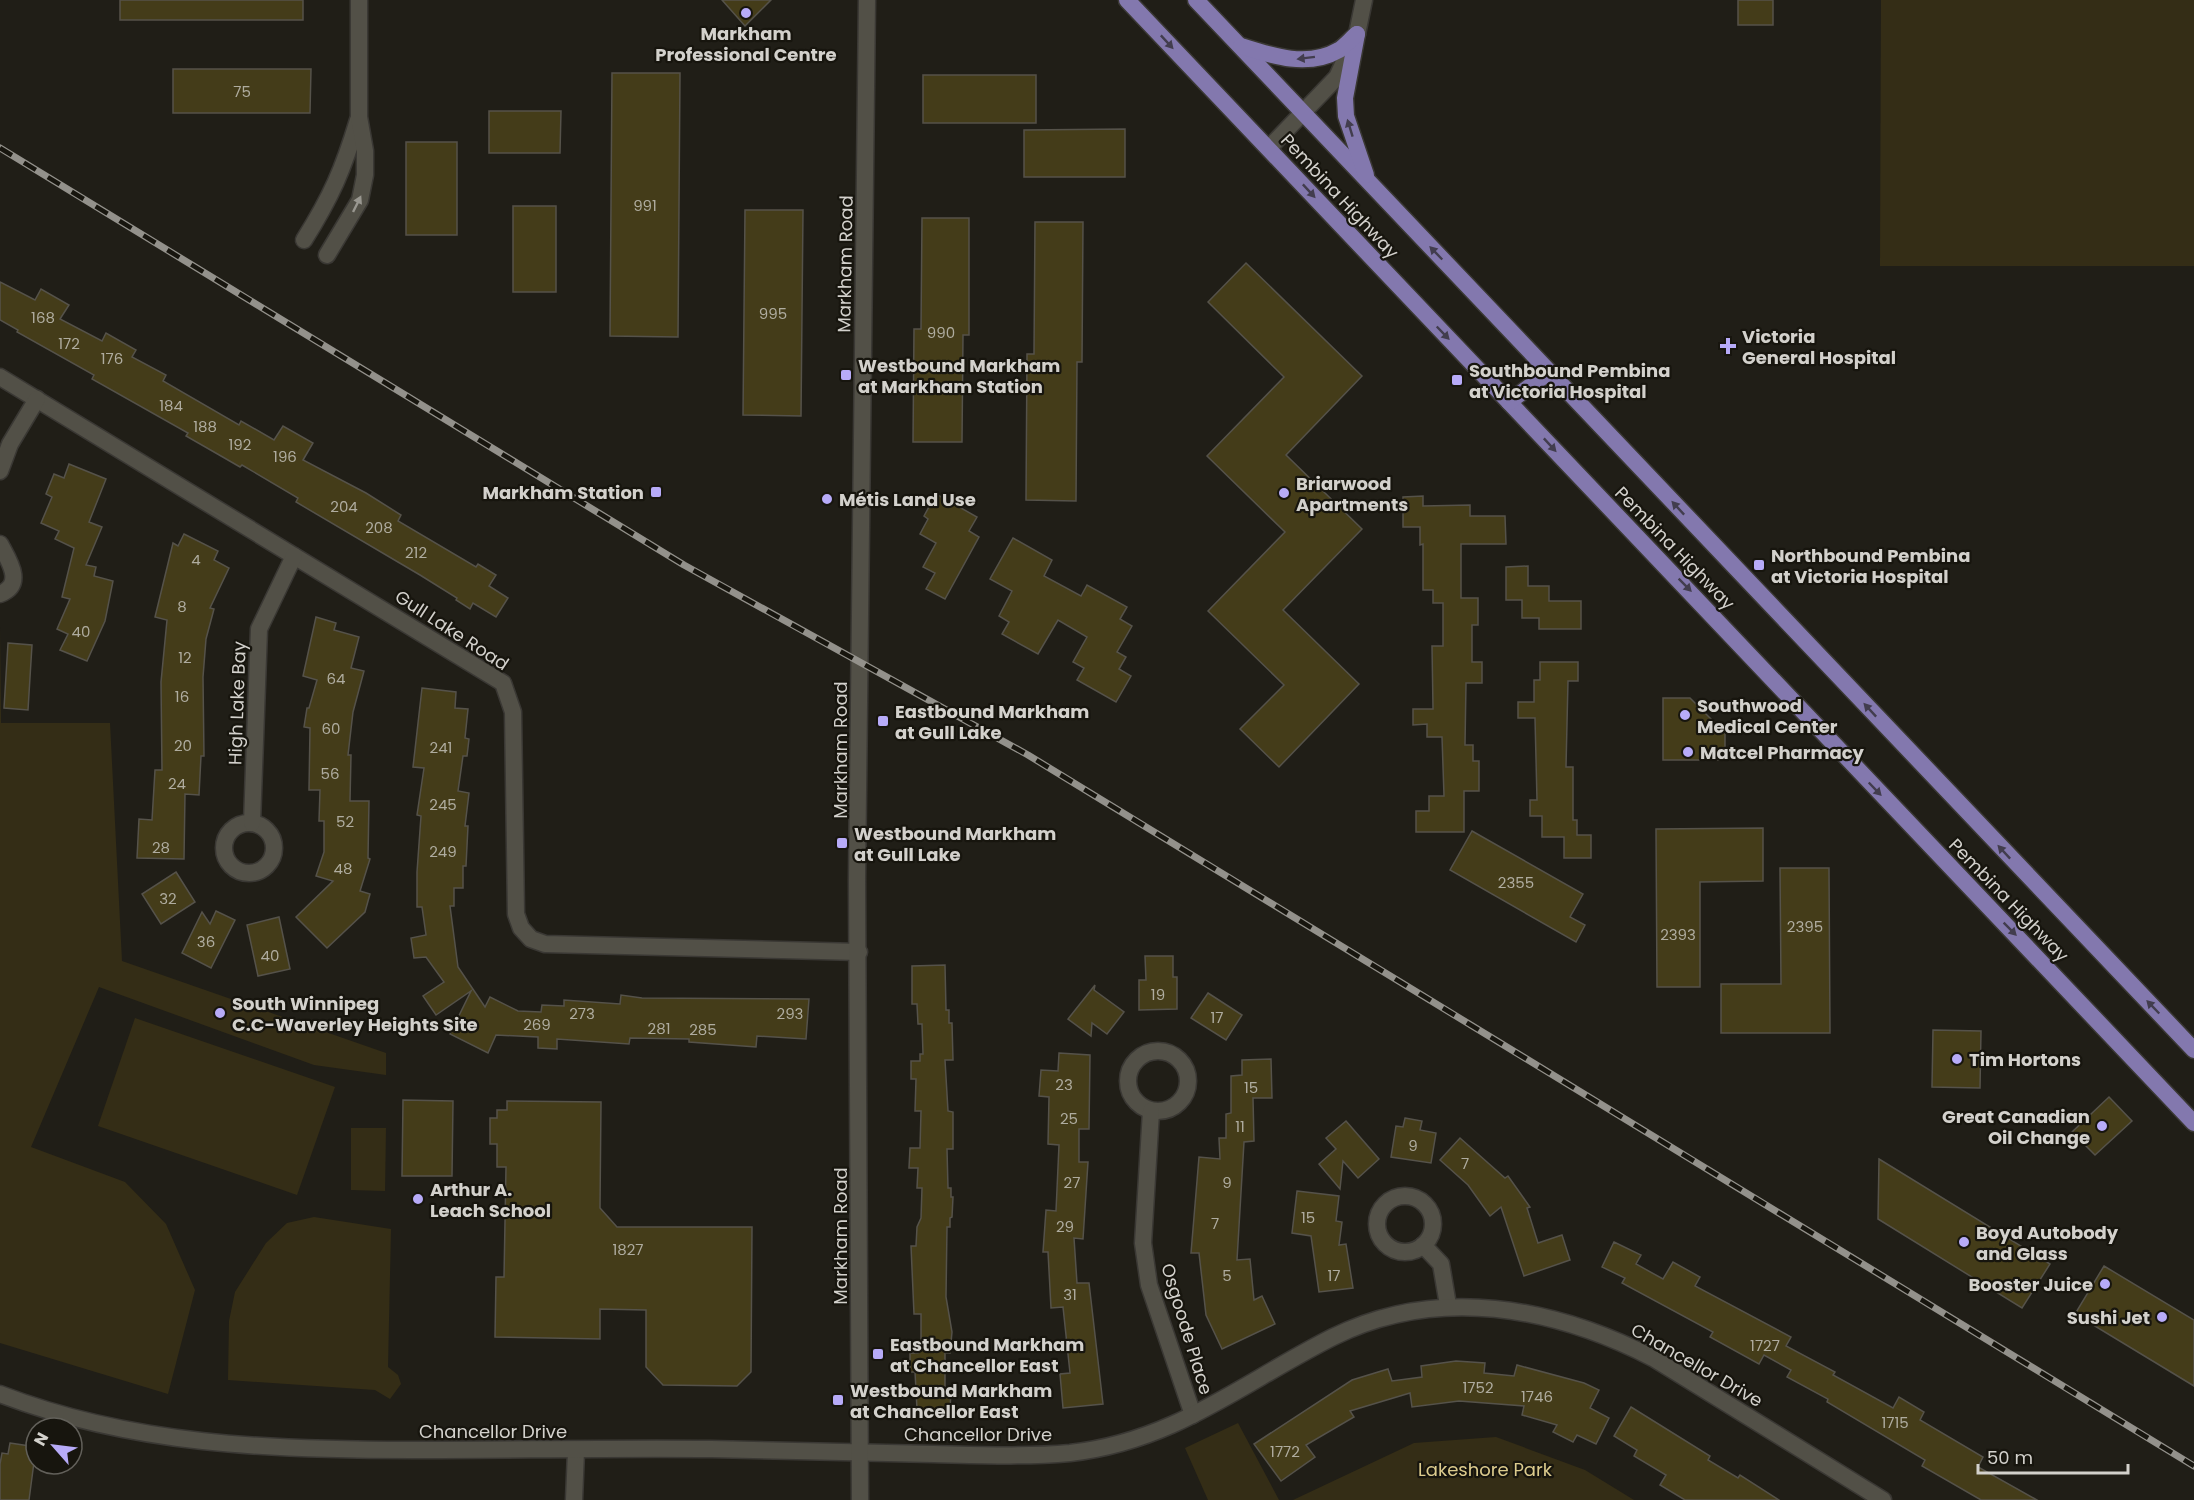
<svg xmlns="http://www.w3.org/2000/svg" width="2194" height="1500" font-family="Poppins,sans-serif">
	<rect width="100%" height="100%" fill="#201e17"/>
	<g fill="#342d16">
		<path d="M1881,0H2194V266H1880Z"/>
		<path d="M0,627L1,723H110L122,961L386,1053V1075L314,1065L99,987L31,1147L125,1182L166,1224L195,1290L168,1394L0,1343Z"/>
		<path d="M135,1018L335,1087L297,1195L98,1126Z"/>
		<path d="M351,1128H386L385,1191L351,1190Z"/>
		<path d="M314,1217L391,1229L388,1367L398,1375L401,1384L390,1399L375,1390L228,1380L229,1321L235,1292L266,1243L287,1223Z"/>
		<path d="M1238,1423L1279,1500H1208L1185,1448Z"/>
		<path d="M1496,1437L1585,1470L1634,1500H1293L1414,1443Z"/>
	</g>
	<g fill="#443c19" stroke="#55524a" stroke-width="1.5">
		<rect x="120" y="0" width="183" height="20"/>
		<path d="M722,0H771L745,26Z"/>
		<rect x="1738" y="0" width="35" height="25"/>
		<path d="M173,69H311L310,113H173Z"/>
		<path d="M612,73H680L678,337L610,336Z"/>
		<rect x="923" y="75" width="113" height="48"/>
		<path d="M489,111H561L560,153H489Z"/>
		<path d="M1125,129V177H1024V130Z"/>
		<rect x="406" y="142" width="51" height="93"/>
		<rect x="513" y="206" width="43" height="86"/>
		<path d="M745,210H803L801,416L743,415Z"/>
		<path d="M922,218H969V335H963L962,442H913L914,329H921Z"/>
		<path d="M1035,222H1083L1082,362H1077L1076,501L1026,500L1027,354H1034Z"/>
		<path d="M1246,263L1362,376L1286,455L1362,529L1283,610L1359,684L1279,767L1240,729L1284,685L1208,611L1285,532L1207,456L1284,377L1208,302Z"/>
		<path d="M0,282L35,300L41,289L69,305L60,319L102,341L106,333L136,350L132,357L166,375L163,381L239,425L241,421L274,440L283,426L313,443L303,460L366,493L401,515L398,521L476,567L478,564L496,575L489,586L508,598L496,617L473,603L470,609L456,600L457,598L420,575L296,502L298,498L242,465L240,467L221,456L186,436L188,433L92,379L94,375L17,332L18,330L0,320Z"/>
		<path d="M69,464L106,479L89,522L102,527L86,565L96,567L94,576L113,581L105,621L87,661L60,650L68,634L57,629L70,599L62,597L74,548L55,539L59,531L41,523L52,497L46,494L54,474L64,478Z"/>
		<path d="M936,494L977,517L969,531L979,537L945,599L926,589L935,573L923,567L936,543L920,534L928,519L924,516Z"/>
		<path d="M1423,496V506L1470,505V516H1505L1506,544H1461V598H1478V625H1472V662H1482V683H1466L1465,745H1473V761H1479V791H1464V832H1416V811H1429V796H1444L1442,737H1427V724L1413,725V709H1433L1432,646H1443V603H1433V590H1423V544L1420,545V527H1403V497Z"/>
		<path d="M184,534L218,551L214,560L229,568L210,608L214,609L206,639L203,677L204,756H201L199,795L185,794L184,859L137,858L139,819L152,820L155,770H162L161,682L167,620L155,617L173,543L178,546Z"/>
		<path d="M1013,538L1052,560L1044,576L1081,596L1087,585L1127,607L1120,619L1132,626L1117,652L1126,657L1119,669L1131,676L1116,702L1077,680L1084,668L1073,662L1087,637L1058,620L1038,654L1002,634L1009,622L999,616L1012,591L990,579Z"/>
		<path d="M1528,566V586H1549V601H1581V629H1539V618H1522V600H1506V567Z"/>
		<path d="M316,617L336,623L334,630L359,637L351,668L364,671L353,712L348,755H351L350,801H369L368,858L370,859L360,891L370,894L365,912L327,948L296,917L333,881L316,876L324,852V821H319L320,790H309L310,728L304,727L307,708H309L317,680L303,676Z"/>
		<path d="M8,643L32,645L28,710L4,708Z"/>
		<path d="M1540,662H1578V681H1568L1566,767H1573V820H1577V835H1591V858H1564V837H1542V816H1530V800H1537L1535,718H1518V702H1534V680H1540Z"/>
		<path d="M422,688L456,692L455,708L468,709L465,738L469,739L467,756H463L458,791L469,793L465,826H468L466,866H463V888H454V906H450L458,967L485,1007L490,997L518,1011L541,1012L542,1005L564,1006V1000L620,1004L621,995L642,998L809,999L806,1039L757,1036L756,1047L689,1042V1039L630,1038L629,1044L557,1039V1049L538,1048V1037L496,1035L488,1053L450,1034L471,991L436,1015L423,996L444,982L426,957L414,958L411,938L426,935L422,907H417V872L421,816L417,815L424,768L413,767Z"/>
		<path d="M1663,698H1690L1725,733V760H1663Z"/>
		<path d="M1763,828V881L1700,882V987H1657L1656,829Z"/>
		<path d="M1472,831L1583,894L1570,917L1585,925L1576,942L1450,870Z"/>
		<path d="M1780,868H1829L1830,1033H1721V984H1781Z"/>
		<path d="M176,872L195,902L161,924L142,894Z"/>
		<path d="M216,911L235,920L211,968L182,953L202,912L210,924Z"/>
		<path d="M279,917L290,969L258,976L247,925Z"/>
		<path d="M1145,956H1173V977H1177V1009L1139,1010V980H1146Z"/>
		<path d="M945,965L946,1010H949V1023H952L953,1060H945L948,1111L953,1112V1149H947L948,1188H951V1197H953L952,1217L950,1218V1227H947L946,1297L952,1332L950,1353H945V1391H951L950,1409H917L915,1372H910V1353H918V1344H921V1314H914L911,1246H916L917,1227L921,1218L922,1188H917L918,1168H909L910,1148H920L921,1111H915L916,1079H911V1061H920V1054H923L922,1024H918L917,1004H912V966Z"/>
		<path d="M1095,985L1094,990L1124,1012L1107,1034L1092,1023L1091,1036L1068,1019Z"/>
		<path d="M1208,993L1242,1015L1226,1040L1191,1018Z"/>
		<path d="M1933,1030L1981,1031L1980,1088L1932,1087Z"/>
		<path d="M1059,1053L1090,1055L1089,1129H1079V1162H1088L1083,1239L1074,1238L1077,1283H1089L1103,1404L1063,1408L1060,1374L1070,1373L1063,1307L1051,1308L1048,1252H1043L1046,1210L1056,1211L1059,1145L1048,1144L1049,1097L1039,1096L1041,1070L1058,1071Z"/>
		<path d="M1271,1059L1272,1098H1253L1254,1141L1244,1142L1237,1260L1250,1259L1254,1300L1262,1296L1275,1324L1222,1349L1206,1315L1199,1253H1191L1199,1157L1220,1159L1219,1138H1226V1114L1231,1113V1076L1242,1075V1060Z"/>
		<path d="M2109,1097L2132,1121L2095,1155L2072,1132Z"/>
		<path d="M403,1100L453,1101L452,1176H402Z"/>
		<path d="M507,1101L601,1102L600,1208L617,1227H752L751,1372L737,1386L663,1385L646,1367V1310L600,1309V1339L495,1337L496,1277H504L506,1167H497V1144H490V1118H497V1110H507Z"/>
		<path d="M1405,1118L1422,1121L1420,1130L1436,1133L1431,1163L1391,1157L1396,1126L1403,1127Z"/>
		<path d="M1346,1121L1379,1159L1358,1178L1343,1161L1340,1189L1319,1164L1336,1149L1326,1138Z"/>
		<path d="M1460,1138L1505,1178L1508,1176L1530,1207L1527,1208L1538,1243L1562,1235L1570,1260L1524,1276L1501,1207L1490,1216L1468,1185L1440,1160Z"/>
		<path d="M1879,1159L2050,1264L2022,1308L1878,1219Z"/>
		<path d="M1297,1191L1339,1196L1336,1221L1342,1222L1339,1245L1346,1244L1353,1288L1319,1292L1311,1236L1292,1233Z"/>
		<path d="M1614,1242L1641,1255L1636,1264L1663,1279L1673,1262L1700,1277L1695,1286L1791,1337L1786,1346L1835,1372L1833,1375L1893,1408L1899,1397L1924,1412L1920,1420L1983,1457L1978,1467L2037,1500H1981L1922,1466L1925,1460L1827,1402L1828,1399L1787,1377L1791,1370L1764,1355L1759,1364L1710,1337L1713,1332L1622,1283L1625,1278L1602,1267Z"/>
		<path d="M2104,1266L2194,1320V1386L2075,1314Z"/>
		<path d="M1456,1361L1485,1363L1484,1373L1514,1376L1517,1365L1584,1383L1599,1390L1590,1408L1609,1418L1596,1444L1577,1435L1573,1442L1553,1432L1557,1425L1522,1415L1524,1406L1459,1401L1412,1407L1410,1393L1350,1411L1354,1417L1306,1445L1315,1457L1281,1481L1254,1444L1352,1380L1388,1369L1392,1381L1422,1377L1421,1366Z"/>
		<path d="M1631,1407L1710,1456L1708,1460L1738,1478L1740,1475L1779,1500H1685L1660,1485L1666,1475L1634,1456L1637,1450L1614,1436Z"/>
		<path d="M10,1443L36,1447L29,1500H0V1464L2,1453L8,1454Z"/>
	</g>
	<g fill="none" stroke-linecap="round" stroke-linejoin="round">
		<defs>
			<g id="minor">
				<path d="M1269,148L1337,77L1357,34L1364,0"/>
				<path d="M304,240C331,197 343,170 358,120"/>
				<path d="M327,255L360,200L365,175V151L359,117V0"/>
				<path d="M0,377L503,683L513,712L516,914L521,928L531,939L545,944L859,952"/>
				<path d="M0,471L10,444L37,399"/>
				<path d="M0,544C9,561 25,584 0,594"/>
				<circle cx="249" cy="848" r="25"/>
				<path d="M252,823L259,629L294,556"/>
				<circle cx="1158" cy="1081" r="30"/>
				<path d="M1151,1111L1143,1243L1149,1285L1193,1415"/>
				<circle cx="1405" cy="1224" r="28"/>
				<path d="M1423,1245L1441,1264L1448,1305"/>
				<path d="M574,1500L576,1451"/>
			</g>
			<g id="tertiary">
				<path d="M0,1394C132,1445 272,1450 412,1450C512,1450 612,1448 711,1449C785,1450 859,1452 933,1454C978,1455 1025,1457 1070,1453C1176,1441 1243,1382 1333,1337C1438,1285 1553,1307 1653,1358L1883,1500"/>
				<path d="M860,1500L857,879L867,0"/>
			</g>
			<g id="primary">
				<path d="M1127,0L2194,1123"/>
				<path d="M1196,0L2194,1050"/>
				<path d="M1357,34L1345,98L1346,116L1366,175"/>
				<path d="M1241,46C1272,56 1308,68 1339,50C1345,46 1351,39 1357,34"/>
				<path d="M1509,402L1549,372"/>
			</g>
		</defs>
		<use href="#minor" stroke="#3a3834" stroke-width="19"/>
		<use href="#tertiary" stroke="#3a3834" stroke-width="19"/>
		<use href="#primary" stroke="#3a3834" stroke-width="19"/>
		<use href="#minor" stroke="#525047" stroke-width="16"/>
		<use href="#tertiary" stroke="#525047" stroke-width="16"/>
		<use href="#primary" stroke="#8378ae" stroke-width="16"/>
		<defs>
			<path id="rail" d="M0,148L684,565L1028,755L2194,1466"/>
		</defs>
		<use href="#rail" stroke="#93918b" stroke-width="7"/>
		<use href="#rail" stroke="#17150e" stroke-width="4.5" stroke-dasharray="14" stroke-linecap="butt"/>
	</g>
	<defs><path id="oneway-solid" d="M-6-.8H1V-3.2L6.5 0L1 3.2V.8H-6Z" transform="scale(1.5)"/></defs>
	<g fill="#423d4e">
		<use href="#oneway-solid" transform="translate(1167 42) rotate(47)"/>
		<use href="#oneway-solid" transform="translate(1306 58) rotate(173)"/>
		<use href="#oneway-solid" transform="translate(1350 128) rotate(-107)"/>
		<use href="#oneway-solid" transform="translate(1309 191) rotate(47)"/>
		<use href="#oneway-solid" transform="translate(1436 253) rotate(-134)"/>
		<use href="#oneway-solid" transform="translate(1443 333) rotate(46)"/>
		<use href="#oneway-solid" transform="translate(1550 445) rotate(47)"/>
		<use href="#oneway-solid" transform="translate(1678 508) rotate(-133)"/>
		<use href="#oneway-solid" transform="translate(1685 585) rotate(45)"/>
		<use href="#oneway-solid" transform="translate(1870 710) rotate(-133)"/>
		<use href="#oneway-solid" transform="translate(1875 789) rotate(46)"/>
		<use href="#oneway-solid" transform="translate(2004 852) rotate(-133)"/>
		<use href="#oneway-solid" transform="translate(2010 929) rotate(45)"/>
		<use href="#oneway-solid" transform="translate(2153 1007) rotate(-134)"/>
	</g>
	<use fill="#999790" href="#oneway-solid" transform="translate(357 204) rotate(-64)"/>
	<g fill="#b7abf8" stroke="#17150e" stroke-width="2">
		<circle cx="746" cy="13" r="6"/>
		<path d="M1725 337h6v6h6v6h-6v6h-6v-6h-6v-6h6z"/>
		<rect x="840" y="369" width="12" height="12" rx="3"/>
		<rect x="1451" y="374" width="12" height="12" rx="3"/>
		<rect x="650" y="486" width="12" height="12" rx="3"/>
		<circle cx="1284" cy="493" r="6"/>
		<circle cx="827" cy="499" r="6"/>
		<rect x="1753" y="559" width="12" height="12" rx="3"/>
		<circle cx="1685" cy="715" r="6"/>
		<rect x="877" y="715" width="12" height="12" rx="3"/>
		<circle cx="1688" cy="752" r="6"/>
		<rect x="836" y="837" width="12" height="12" rx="3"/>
		<circle cx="220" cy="1013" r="6"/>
		<circle cx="1957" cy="1059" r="6"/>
		<circle cx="2102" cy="1126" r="6"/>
		<circle cx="418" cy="1199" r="6"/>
		<circle cx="1964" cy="1242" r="6"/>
		<circle cx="2105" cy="1284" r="6"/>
		<circle cx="2162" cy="1317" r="6"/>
		<rect x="872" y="1348" width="12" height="12" rx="3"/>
		<rect x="832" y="1394" width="12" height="12" rx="3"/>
	</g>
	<g text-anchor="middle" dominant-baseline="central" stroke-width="4.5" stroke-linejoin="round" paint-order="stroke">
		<g font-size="15" fill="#afac9f">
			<text x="242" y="91">75</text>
			<text x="645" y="205">991</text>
			<text x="773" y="313">995</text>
			<text x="43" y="317">168</text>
			<text x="941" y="332">990</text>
			<text x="69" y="343">172</text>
			<text x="112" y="358">176</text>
			<text x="171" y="405">184</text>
			<text x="205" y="426">188</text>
			<text x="240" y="444">192</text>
			<text x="285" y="456">196</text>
			<text x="344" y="506">204</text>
			<text x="379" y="527">208</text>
			<text x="416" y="552">212</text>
			<text x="196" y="559">4</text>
			<text x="182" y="606">8</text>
			<text x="81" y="631">40</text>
			<text x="185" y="657">12</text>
			<text x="336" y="678">64</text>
			<text x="182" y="696">16</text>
			<text x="331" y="728">60</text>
			<text x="183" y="745">20</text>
			<text x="441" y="747">241</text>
			<text x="330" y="773">56</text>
			<text x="177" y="783">24</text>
			<text x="443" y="804">245</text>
			<text x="345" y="821">52</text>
			<text x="161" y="847">28</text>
			<text x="443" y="851">249</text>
			<text x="343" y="868">48</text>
			<text x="1516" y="882">2355</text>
			<text x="168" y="898">32</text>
			<text x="1805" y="926">2395</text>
			<text x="1678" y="934">2393</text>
			<text x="206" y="941">36</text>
			<text x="270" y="955">40</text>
			<text x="1158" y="994">19</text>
			<text x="582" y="1013">273</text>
			<text x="790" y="1013">293</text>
			<text x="1217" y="1017">17</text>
			<text x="537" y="1024">269</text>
			<text x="659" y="1028">281</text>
			<text x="703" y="1029">285</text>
			<text x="1064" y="1084">23</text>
			<text x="1251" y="1087">15</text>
			<text x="1069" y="1118">25</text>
			<text x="1240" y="1126">11</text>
			<text x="1413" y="1145">9</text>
			<text x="1465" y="1163">7</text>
			<text x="1072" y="1182">27</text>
			<text x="1227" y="1182">9</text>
			<text x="1308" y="1217">15</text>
			<text x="1215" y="1223">7</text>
			<text x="1065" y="1226">29</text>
			<text x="628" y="1249">1827</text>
			<text x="1227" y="1275">5</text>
			<text x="1334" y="1275">17</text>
			<text x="1070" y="1294">31</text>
			<text x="1765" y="1345">1727</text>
			<text x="1478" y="1387">1752</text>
			<text x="1537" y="1396">1746</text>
			<text x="1895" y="1422">1715</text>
			<text x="1285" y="1451">1772</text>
		</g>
		<g font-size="18" font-weight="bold" fill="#d3d1cc" stroke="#17150e" text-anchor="start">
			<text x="746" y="33" text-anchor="middle">Markham<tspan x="746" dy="21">Professional Centre</tspan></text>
			<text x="1742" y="336">Victoria<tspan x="1742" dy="21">General Hospital</tspan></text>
			<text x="858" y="365">Westbound Markham<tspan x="858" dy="21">at Markham Station</tspan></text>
			<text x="1469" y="370">Southbound Pembina<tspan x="1469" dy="21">at Victoria Hospital</tspan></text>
			<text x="1296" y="483">Briarwood<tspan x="1296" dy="21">Apartments</tspan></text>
			<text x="644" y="492" text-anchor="end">Markham Station</text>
			<text x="839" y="499">Métis Land Use</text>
			<text x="1771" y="555">Northbound Pembina<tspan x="1771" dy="21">at Victoria Hospital</tspan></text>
			<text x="1697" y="705">Southwood<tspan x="1697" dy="21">Medical Center</tspan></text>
			<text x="895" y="711">Eastbound Markham<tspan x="895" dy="21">at Gull Lake</tspan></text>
			<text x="1700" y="752">Matcel Pharmacy</text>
			<text x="854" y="833">Westbound Markham<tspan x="854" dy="21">at Gull Lake</tspan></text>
			<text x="232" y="1003">South Winnipeg<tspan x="232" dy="21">C.C-Waverley Heights Site</tspan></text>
			<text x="1969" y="1059">Tim Hortons</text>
			<text x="2090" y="1116" text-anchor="end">Great Canadian<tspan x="2090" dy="21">Oil Change</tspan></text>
			<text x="430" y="1189">Arthur A.<tspan x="430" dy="21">Leach School</tspan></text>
			<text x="1976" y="1232">Boyd Autobody<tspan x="1976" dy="21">and Glass</tspan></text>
			<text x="2093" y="1284" text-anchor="end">Booster Juice</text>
			<text x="2150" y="1317" text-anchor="end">Sushi Jet</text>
			<text x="890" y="1344">Eastbound Markham<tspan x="890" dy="21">at Chancellor East</tspan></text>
			<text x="850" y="1390">Westbound Markham<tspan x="850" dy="21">at Chancellor East</tspan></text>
		</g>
		<g font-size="18" fill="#d3d1cc" stroke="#17150e">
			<text transform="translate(1340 196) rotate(47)">Pembina Highway</text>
			<text transform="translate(845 264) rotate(-89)">Markham Road</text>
			<text transform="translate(1675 548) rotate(46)">Pembina Highway</text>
			<text transform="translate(452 630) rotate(33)">Gull Lake Road</text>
			<text transform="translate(237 703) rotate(-88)">High Lake Bay</text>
			<text transform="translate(840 750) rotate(-90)">Markham Road</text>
			<text transform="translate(2009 900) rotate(46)">Pembina Highway</text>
			<text transform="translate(840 1236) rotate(-90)">Markham Road</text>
			<text transform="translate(1187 1329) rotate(73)">Osgoode Place</text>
			<text transform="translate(1697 1365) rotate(30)">Chancellor Drive</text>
			<text x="493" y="1431">Chancellor Drive</text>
			<text x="978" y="1434">Chancellor Drive</text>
		</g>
		<g font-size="18" fill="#dccb8d" stroke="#17150e">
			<text x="1485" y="1469">Lakeshore Park</text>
		</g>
	</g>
	<g transform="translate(54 1446) rotate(298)"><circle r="28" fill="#17150e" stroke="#62605a" stroke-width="1.5"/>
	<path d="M0-4.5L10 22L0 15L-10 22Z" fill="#b7abf8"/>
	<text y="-9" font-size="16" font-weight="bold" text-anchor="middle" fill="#d3d1cc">N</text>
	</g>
	<path d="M1978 1464v9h150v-9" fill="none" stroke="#d3d1cc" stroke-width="3"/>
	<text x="1987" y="1464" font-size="18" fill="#d3d1cc" stroke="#17150e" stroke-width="4.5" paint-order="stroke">50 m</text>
</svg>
